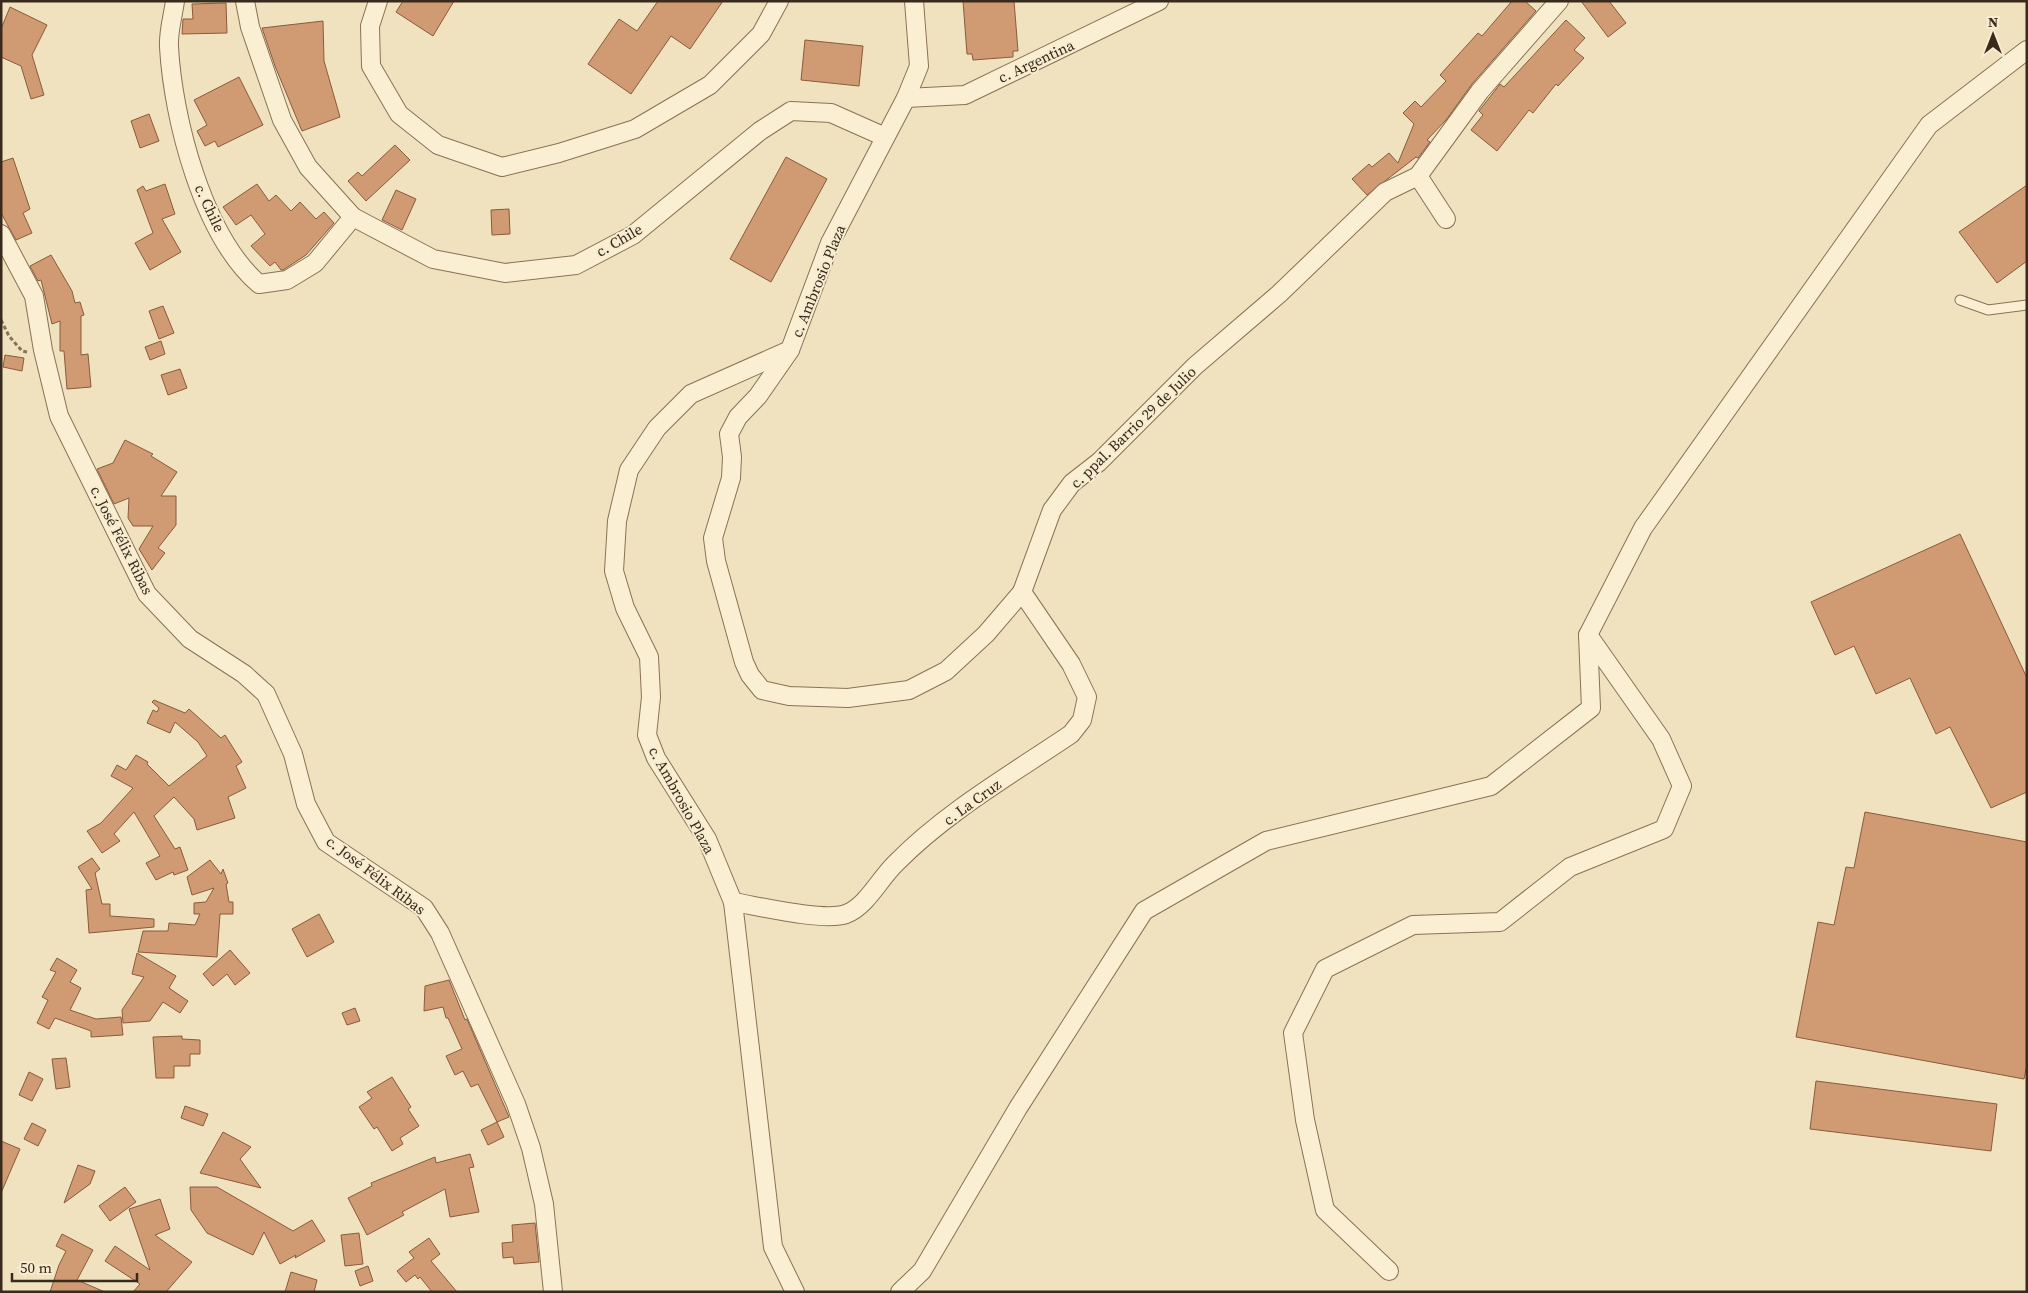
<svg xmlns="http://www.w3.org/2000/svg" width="2028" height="1293" font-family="'Source Serif 4',serif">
	<rect width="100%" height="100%" fill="#f0e2bf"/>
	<g fill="#d09a73" stroke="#8a5b3b">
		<path d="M403,1H454L433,36L396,12Z"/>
		<path d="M658,1H723L690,49L671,36L631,94L588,64L619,19L637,31Z"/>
		<path d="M963,1H1014L1018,51H1013V57L973,60L972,54H967Z"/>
		<path d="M1512,1H1525L1536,11L1472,84L1446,120L1427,140L1430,142L1418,158L1416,157L1367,195L1352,179L1369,164L1372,167L1389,153L1398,163L1414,124L1403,113L1415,101L1421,107L1446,81L1440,75L1478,33L1482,36Z"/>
		<path d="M1581,1H1609L1626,23L1608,37Z"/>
		<path d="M226,3L227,33L182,34L183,19H193L192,4Z"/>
		<path d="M10,7L47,25L32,55L44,95L31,99L21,66L1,57V29Z"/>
		<path d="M1566,20L1585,38L1574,50L1584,58L1558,86L1556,84L1533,113L1529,110L1497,151L1471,130L1483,115L1479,111L1500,84L1504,87Z"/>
		<path d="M323,21L324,61L340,117L302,131L275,66L262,28Z"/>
		<path d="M805,40L863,46L859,86L801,80Z"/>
		<path d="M239,77L263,125L218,147L215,141L205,146L197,131L207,125L194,100Z"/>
		<path d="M149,114L159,141L140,148L131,121Z"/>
		<path d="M395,145L410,160L366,201L348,181L358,172L362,176Z"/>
		<path d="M786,157L827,179L771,282L730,259Z"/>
		<path d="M13,158L30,209L23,213L32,233L16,240L1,213V162Z"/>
		<path d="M165,184L175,214L162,219L181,252L150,270L135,243L153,233L137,190L143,186L146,191Z"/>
		<path d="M257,184L269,201L276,195L291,211L300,202L316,219L324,212L334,223L306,255L283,270H281L275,262L270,266L251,246L265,234L251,215L236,225L223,207Z"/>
		<path d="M2027,185V261L1997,283L1959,232Z"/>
		<path d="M396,190L416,199L402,230L382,220Z"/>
		<path d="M509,209L510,234L492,235L491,210Z"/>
		<path d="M51,255L72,291L75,303L80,302L84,315L81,316V355L88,354L91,387L67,389L64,351H60V321L52,324L41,280L38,281L30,266Z"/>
		<path d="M163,306L174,333L159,339L149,311Z"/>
		<path d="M161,341L165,354L150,360L145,347Z"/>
		<path d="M5,355L24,358L22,371L3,367Z"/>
		<path d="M180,369L187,388L168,395L161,375Z"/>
		<path d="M125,440L153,454L151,456L177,472L161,496H176V525L158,548L165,553L152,570L139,549L153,526H133L128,518L129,498L114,504L97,469L113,463Z"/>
		<path d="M1960,534L2027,678V792L1991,808L1950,727L1936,734L1910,678L1876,694L1854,646L1835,655L1811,602Z"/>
		<path d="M154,700L185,713L189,709L221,738L225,735L242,762L236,766L246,788L228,797L235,818L197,830L194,819L174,797L154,816L175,849L180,847L188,870L174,875L173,872L156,880L146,863L160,856L134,812L114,834L120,841L102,853L87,831L101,823L133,788L111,776L117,765L126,770L136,755L148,762L147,764L169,786L207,756L198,742L175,722L170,733L147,723L153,710L157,712L159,708L152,702Z"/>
		<path d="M1865,812L2027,842V1064L2024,1079L1796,1037L1818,922L1834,925L1846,867L1854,868Z"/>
		<path d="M92,858L100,869L95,873L102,904H110V916L154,919V927L89,933L86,890L92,889L78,867Z"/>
		<path d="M210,860L221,874L223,869L228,883L226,884L229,902H233V914H220L217,957L138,952L143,931H168L169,923L195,925L200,914H194V903L206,902L214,888L192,895L187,877Z"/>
		<path d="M319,914L334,942L307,957L292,929Z"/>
		<path d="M230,950L250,973L235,985L227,974L213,986L203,974Z"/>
		<path d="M137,953L176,976L169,988L188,1001L180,1013L163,1002L150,1021L123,1023L122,1010L144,977L132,974Z"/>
		<path d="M57,958L77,970L70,982L81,988L70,1010L96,1019L121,1017L123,1035L91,1037V1031L55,1018L49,1029L37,1023L48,1000L42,997L56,972L50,970Z"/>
		<path d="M449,980L465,1020L467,1019L509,1117L497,1122L478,1084L471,1087L463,1071L455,1075L446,1056L462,1049L448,1018H446L443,1007L424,1011L425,986Z"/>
		<path d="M355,1008L360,1021L347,1025L342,1013Z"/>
		<path d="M182,1036V1039L200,1040V1054H190V1066H174V1078H156L153,1037Z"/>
		<path d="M66,1058L70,1087L56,1089L52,1059Z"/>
		<path d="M29,1072L43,1079L32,1101L19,1095Z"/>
		<path d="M392,1077L411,1107L408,1109L419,1126L400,1138L403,1144L392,1151L377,1127L374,1129L359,1107L372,1098L367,1092Z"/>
		<path d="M1816,1081L1997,1104L1991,1151L1810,1129Z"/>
		<path d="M185,1106L208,1114L203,1126L181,1118Z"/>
		<path d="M497,1122L504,1137L488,1145L481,1130Z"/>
		<path d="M32,1123L46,1130L38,1146L24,1139Z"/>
		<path d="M223,1132L251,1147L240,1159L261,1188L200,1173Z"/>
		<path d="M1,1141L20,1149L1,1193Z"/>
		<path d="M470,1154L474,1167L469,1168L479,1212L450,1217L445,1189L402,1212L404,1215L367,1235L348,1198L372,1186L371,1183L435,1157L436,1163Z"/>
		<path d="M78,1165L95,1171L90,1184L64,1203Z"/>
		<path d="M125,1187L136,1202L110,1221L99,1206Z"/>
		<path d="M190,1187H217L293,1231L312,1220L325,1241L295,1258L296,1255L280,1264L264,1232L253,1255L207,1233L191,1210Z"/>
		<path d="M160,1199L170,1229L155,1235L192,1262L166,1292H133L140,1284L105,1261L115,1246L150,1270L129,1209Z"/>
		<path d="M535,1223L539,1262L514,1264L513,1257L503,1258L502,1243L513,1242L512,1225Z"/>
		<path d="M359,1233L363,1264L345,1266L341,1235Z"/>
		<path d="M62,1234L93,1250L77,1280L105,1292H50L59,1265L66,1251L56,1246Z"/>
		<path d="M429,1238L440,1254L431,1261L457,1292H432L420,1277L418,1279L415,1275L406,1282L397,1271L414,1258L409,1252Z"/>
		<path d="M368,1266L373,1281L360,1286L355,1271Z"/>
		<path d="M291,1272L317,1280L314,1292H285Z"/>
	</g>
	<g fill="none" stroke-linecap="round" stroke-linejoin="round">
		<defs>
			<path id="lane" d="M1960,300L1988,310L2027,305"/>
			<g id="street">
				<path d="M175,1C173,16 168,32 169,47C173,119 203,236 259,284L287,280L315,263L353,217"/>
				<path d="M245,1L250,27L282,120L308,167L353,217L433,259L505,273L576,265L633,235L760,131L791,111L831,113L885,137"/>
				<path d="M378,1L370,26L371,66L399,114L438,145L502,167L559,153L635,129L710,85L761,34L779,1"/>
				<path d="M906,98L965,95L1159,1"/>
				<path d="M1418,176L1446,219"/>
				<path d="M1,234L34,296L43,350L59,416L147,594L190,639L244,674L266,694L293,754L306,804L326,842L424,908L440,933L516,1104L531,1148L544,1204L553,1292"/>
				<path d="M790,350L758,396L738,417L729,434L732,457L731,478L713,538L716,561L744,662L750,675L762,690L789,696L848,698L909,690L946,671L986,634L1022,592L1052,510L1072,483L1099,462L1195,366L1279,294L1385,192L1418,176L1480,91L1559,1"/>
				<path d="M733,902C758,906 824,922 846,914C867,906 880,878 896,863C946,812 1012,774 1071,734L1082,720L1087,697L1071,664L1022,592"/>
				<path d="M1389,1271L1325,1210L1305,1120L1293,1033L1325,969L1413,925L1500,922L1570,867L1664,829L1682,786L1661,739L1588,635"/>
				<path d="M795,1292L773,1247L733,902L707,839L656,758L647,735L651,697L649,657L625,608L614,571L617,521L629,470L657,428L691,394L790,350L830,243L906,98L919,66L914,1"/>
				<path d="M900,1292L922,1271L1018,1108L1144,911L1266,841L1491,786L1591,708L1588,635L1643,528L1929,125L2027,50"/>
			</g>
		</defs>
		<use href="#lane" stroke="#897256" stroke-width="11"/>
		<use href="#street" stroke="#897256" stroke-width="20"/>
		<path stroke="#897256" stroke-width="3" stroke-dasharray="4 2.5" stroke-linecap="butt" d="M1,320L9,336L22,351L27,352"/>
		<use href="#lane" stroke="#faefd2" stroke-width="9"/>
		<use href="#street" stroke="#faefd2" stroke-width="18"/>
	</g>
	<g text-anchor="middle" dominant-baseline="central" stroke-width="4" stroke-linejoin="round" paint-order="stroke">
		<g font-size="15" fill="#382a1c" stroke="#f7eccf">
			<text transform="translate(1036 61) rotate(-25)">c. Argentina</text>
			<text transform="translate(210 208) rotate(65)">c. Chile</text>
			<text transform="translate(619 240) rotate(-30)">c. Chile</text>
			<text transform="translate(818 281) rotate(-68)">c. Ambrosio Plaza</text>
			<text transform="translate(1133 427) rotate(-44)">c. ppal. Barrio 29 de Julio</text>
			<text transform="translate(122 540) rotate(63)">c. José Félix Ribas</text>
			<text transform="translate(682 800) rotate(61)">c. Ambrosio Plaza</text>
			<text transform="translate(972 802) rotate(-36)">c. La Cruz</text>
			<text transform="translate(376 875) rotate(37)">c. José Félix Ribas</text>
		</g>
	</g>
	<rect width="2028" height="1293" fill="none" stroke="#382a1c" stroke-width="5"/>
	<g transform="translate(1993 35)" stroke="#f7eccf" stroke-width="4" paint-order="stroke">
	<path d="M0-4L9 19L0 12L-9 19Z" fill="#382a1c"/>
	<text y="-8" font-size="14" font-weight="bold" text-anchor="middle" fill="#382a1c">N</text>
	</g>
	<path d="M12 1273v8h125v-8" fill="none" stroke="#382a1c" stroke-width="2.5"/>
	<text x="20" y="1273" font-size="15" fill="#382a1c" stroke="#f7eccf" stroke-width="4" paint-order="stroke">50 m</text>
</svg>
